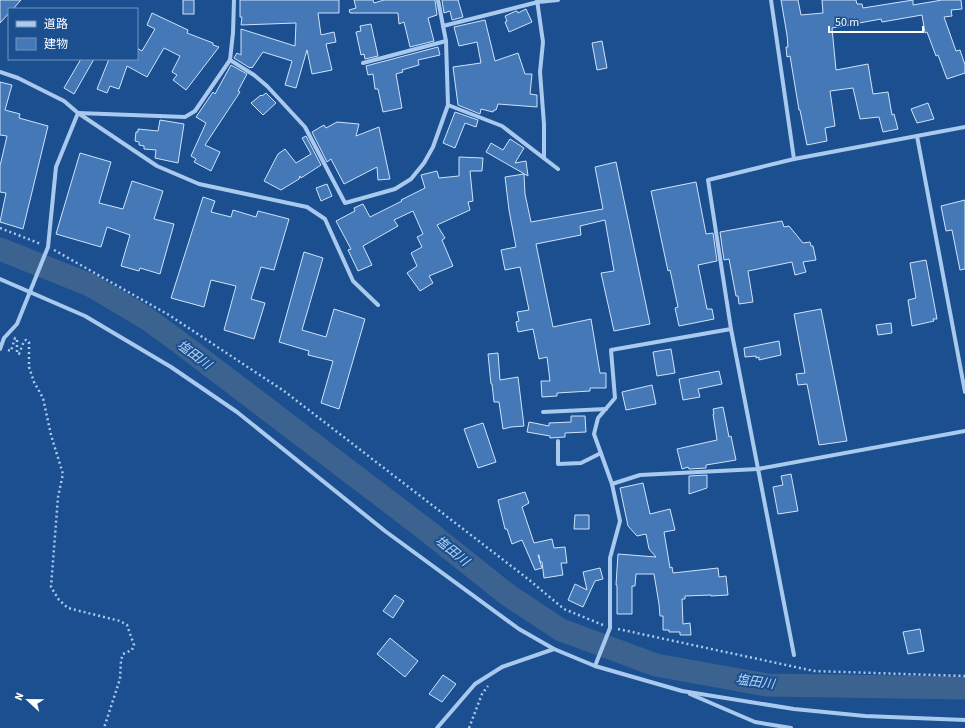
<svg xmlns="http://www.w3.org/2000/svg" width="965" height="728" font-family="'Source Sans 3','Noto Sans JP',sans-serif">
	<rect width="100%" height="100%" fill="#1b4f8f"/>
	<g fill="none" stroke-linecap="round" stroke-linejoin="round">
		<path stroke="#3c6290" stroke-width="23" d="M0,249L90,285L146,318L179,342L425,529L508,595L561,630L656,665L767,685L965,688"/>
	</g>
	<g fill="#4478b7" stroke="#cfe3fa">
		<path d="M0,0H21L13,9H9V13L0,23Z"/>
		<rect x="183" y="0" width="11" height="14"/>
		<path d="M240,0H339V13H318L321,35L334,32L336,42L326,44L332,70L312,74L307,50L296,88L285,85L292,61L263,52L252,68L251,67L250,68L234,58L237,53L241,55V29L295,46L296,23L241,25L242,17H240Z"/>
		<path d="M354,0H373L374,3L384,0H435L437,15L428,18L434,41L410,47L404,22L399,24L398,13H350L349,10L356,8Z"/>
		<path d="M442,0H458L463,17L452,20L450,11L444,13Z"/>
		<path d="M781,0H798L801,15L823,13L822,0H856L857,4H862L863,8L913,0V5L942,0H961L962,9L951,10L952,16L944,17L956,51L960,50L965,65V73L947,79L938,55L936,56L927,32L925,33L922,15L882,22L881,19L832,28L836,70L868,64L873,94L888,92L892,115L894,114L898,129L883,132L879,117L860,119L853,88L830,91L835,126L825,128L827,141L807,145L800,110H799L790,56L787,57L786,47H788L787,35Z"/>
		<path d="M526,9L532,22L509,32L505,22L507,21L505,16L516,11H517L518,13Z"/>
		<path d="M152,13L188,30L187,33L213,43V45L219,47L186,90L173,80L177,75L172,72L180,56L164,48L147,77L127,66L119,89L110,86L107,93L97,89L109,59H137V48L142,51L155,29L147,25Z"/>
		<path d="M485,20L495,61L518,53L525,74H532L530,94L537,95V107L498,104L496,110H494L493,112L481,109L480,114L458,105L453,67L481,63L477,42L459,46L454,27Z"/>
		<path d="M371,24L378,56L365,59L364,54L361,55L356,32L361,31L360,26Z"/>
		<path d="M602,41L607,68L597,70L592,43Z"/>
		<path d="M438,47L440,55L418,60L419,65L402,70L403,72L396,74L402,108L383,112L378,89H375L373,74L368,75L366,66Z"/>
		<path d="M81,59H94L74,94L64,88Z"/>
		<path d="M231,65L247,74L238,91L240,92L205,145L220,152L211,171L194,162L196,159L191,156L206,123L196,117L213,92L215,94Z"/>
		<path d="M0,82L12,85L5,110L20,114L19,118L48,126L23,229L0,222L6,193L0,192V166L7,136L0,135Z"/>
		<path d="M266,93L276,103L263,115L251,103L261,95L262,96Z"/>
		<path d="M928,103L934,119L917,123L911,109Z"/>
		<path d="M455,112L478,120L476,127L465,123L455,148L443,143Z"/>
		<path d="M160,120L184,124L178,163L155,158L156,150L144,149V146L139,145V142L135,141L136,132H138V129L158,131Z"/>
		<path d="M337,122L359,124L356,136L379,127L390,179L378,180L377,167L344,184L331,159L327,162L312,132L324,125L326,128Z"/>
		<path d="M306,136L321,165L301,178L300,176L299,179L281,190L264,181L278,154L285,149L296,163L311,154L302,138Z"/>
		<path d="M510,139L524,148L515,163L526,161L528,176L486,152L491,143L503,150Z"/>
		<path d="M80,153L111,162L99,203L123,209L132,181L163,191L154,219L174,224L160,274L140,268L139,271L121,266L130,235L107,227L101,247L56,234Z"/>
		<path d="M459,157L483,158L482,171H470L473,201L468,202L470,210L437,225L445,238L442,240L453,266L429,276L433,283L420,291L407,273L417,266L411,253L422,247L417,237L423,234L413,211L394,220L398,226L363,246L372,265L358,271L348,250L351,249L336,221L355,211L354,208L363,204L370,217L402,201L401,200L425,188L421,175L437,171L439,178L459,176Z"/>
		<path d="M616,162L650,324L614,331L601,273L614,271L605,220L580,226L581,235L536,244L553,327L591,319L600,373H606V388H590V391L557,393V396L542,397L541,381H550L547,357L539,359L533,329L518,332L516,322L519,321L517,312L529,310L520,267L505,270L501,250L516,247L509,210L505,177L524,174L525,194L531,222L603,209L595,167Z"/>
		<path d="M696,182L706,234L713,233L717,261L698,265L707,309H712L714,319L679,326L675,308L678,307L670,270L668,271L651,191Z"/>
		<path d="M327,184L332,196L321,201L316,188Z"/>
		<path d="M203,197L215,201L211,212L231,217L233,210L256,217L258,211L289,219L274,270L261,267L251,299L265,303L254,339L224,330L236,286L211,280L204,307L171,298Z"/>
		<path d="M965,200V269L960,270L952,230L946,231L941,206Z"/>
		<path d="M782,221L784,227L789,226L803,243L810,242L811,246H813L816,260L803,262L806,272L795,275L792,262L748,271L753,302L739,304L738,296H736L729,259L724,260L720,232Z"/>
		<path d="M304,252L323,258L302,330L326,337L334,309L365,319L339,409L321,403L333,361L308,355L309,351L279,342Z"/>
		<path d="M926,260L937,319H933L934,321L912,326L908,300L916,298L910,263Z"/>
		<path d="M821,309L847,441L819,445L807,384L798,385L796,374L805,373L794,314Z"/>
		<path d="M891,323L892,333L878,335L876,325Z"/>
		<path d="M779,341L781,355L759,360V357L756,358V356L745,357L744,348Z"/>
		<path d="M671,349L675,373L657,376L653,352Z"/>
		<path d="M498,353L500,380L518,377L524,426L511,427L503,429L499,402H494L492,384H491L488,354Z"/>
		<path d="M719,371L722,384L698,389L700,397L683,400L679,379Z"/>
		<path d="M652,385L656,404L626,410L622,392Z"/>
		<path d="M723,407L729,437L731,436L736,460L706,465V468L689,469L688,467L682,469L677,449L717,440L713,414H714L713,409Z"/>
		<path d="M571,416H585L586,432L565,433V437L550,438V436L527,432L529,422L549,426V423L571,422Z"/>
		<path d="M483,423L496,462L478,468L464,429Z"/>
		<path d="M791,474L798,511L778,514L773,487L783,485L781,476Z"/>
		<path d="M707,475V488L689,494V476Z"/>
		<path d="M643,483L650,514L670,509L675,530L664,532L670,568L672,567L673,573L718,568L719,577L726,576L728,595L711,596V595L685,596V599H682L683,624L690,623L691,635H680V632H669V630H663V616H660L659,604L654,574H636L635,586H632V614H617V585H616L618,554L656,557L649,549L646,534L637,536L628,526L620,488Z"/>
		<path d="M525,492L529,503L522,507L534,543L552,539L554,548L565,547L567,563H561L563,575L544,578L542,562H540L539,555H538L542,568L535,570L522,540L512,544L507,529H505L498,500Z"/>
		<path d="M575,515H589V529H574Z"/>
		<path d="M600,568L603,579L595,581L583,607L568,600L575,584L587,590L583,572Z"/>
		<path d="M395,595L404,601L393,618L383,611Z"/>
		<path d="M920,629L924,651L908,654L903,632Z"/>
		<path d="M390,638L418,661L405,677L377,654Z"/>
		<path d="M443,675L456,684L442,702L429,694Z"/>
	</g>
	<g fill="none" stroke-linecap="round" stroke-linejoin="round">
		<g stroke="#a9c9ee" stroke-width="2.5" stroke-dasharray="2 3" stroke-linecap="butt">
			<path d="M0,228L41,244"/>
			<path d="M54,250L169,315L284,391L528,579L564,609L603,625"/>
			<path d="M8,350L11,351L15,338L17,339V353L19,354L24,341L26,340L29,342V367L34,382L43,398L51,435L63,474L58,497L51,587L59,600L68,608L120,621L127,625L134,645L132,650L123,654L121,660L120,679L104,728"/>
			<path d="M618,629L814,671L965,676"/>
			<path d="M469,728L482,694L488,686"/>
		</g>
		<g stroke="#a9c9ee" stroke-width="4">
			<path d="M537,0L543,42L540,72L544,124V158"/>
			<path d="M771,0L794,159"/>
			<path d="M443,26L538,2L558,0"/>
			<path d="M230,60L254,75L267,86L305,127L345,203L395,189L411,179L424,163L433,147L448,105L446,41L438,0"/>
			<path d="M363,63L446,41"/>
			<path d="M0,72L18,78L64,101L78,113L157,166L199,184L307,207L325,219L353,281L378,305"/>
			<path d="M448,105L502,126L558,169"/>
			<path d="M78,113L185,117L195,111L230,60L233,33L234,0"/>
			<path d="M917,136L965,392"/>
			<path d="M0,279L85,316L171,367L237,412L385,531L519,629L554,649L595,666L682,691L794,709L865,716L965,720"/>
			<path d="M0,349L4,338L17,324L48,247L56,167L78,113"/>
			<path d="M543,412L606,409"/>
			<path d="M558,441V464L581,463L601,453"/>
			<path d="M612,484L594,434L598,418L615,398L611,350L731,329"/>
			<path d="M794,655L731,329L708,180L794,159L965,127"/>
			<path d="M595,666L610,628V558L620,521L612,484L640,475L758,469L965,431"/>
			<path d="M690,694L755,722L791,728"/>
			<path d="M437,728L475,684L502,667L554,649"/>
		</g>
	</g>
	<g text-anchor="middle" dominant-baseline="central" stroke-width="4" stroke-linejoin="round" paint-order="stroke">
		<g font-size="13" font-style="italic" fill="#b5d3f5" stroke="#1b4f8f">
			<text transform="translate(194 355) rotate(37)">塩田川</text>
			<text transform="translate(452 551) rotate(39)">塩田川</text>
			<text transform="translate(755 682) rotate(8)">塩田川</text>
		</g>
	</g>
	<rect x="8" y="8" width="130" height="52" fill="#1b4f8f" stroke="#7695bc"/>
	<rect x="16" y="21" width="20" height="6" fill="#a9c9ee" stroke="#7695bc"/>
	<text x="44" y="28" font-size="12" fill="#ffffff">道路</text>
	<rect x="16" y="38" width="20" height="12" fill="#4478b7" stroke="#7695bc"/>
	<text x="44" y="48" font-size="12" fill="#ffffff">建物</text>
	<g transform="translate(28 700) rotate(292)" stroke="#1b4f8f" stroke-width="3" paint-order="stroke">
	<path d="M0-3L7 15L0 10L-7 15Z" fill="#ffffff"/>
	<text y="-6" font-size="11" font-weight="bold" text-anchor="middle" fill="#ffffff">N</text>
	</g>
	<path d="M829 26v6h94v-6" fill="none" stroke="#ffffff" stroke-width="2"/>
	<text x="835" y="26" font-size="12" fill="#ffffff" stroke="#1b4f8f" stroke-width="3" paint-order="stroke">50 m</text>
</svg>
